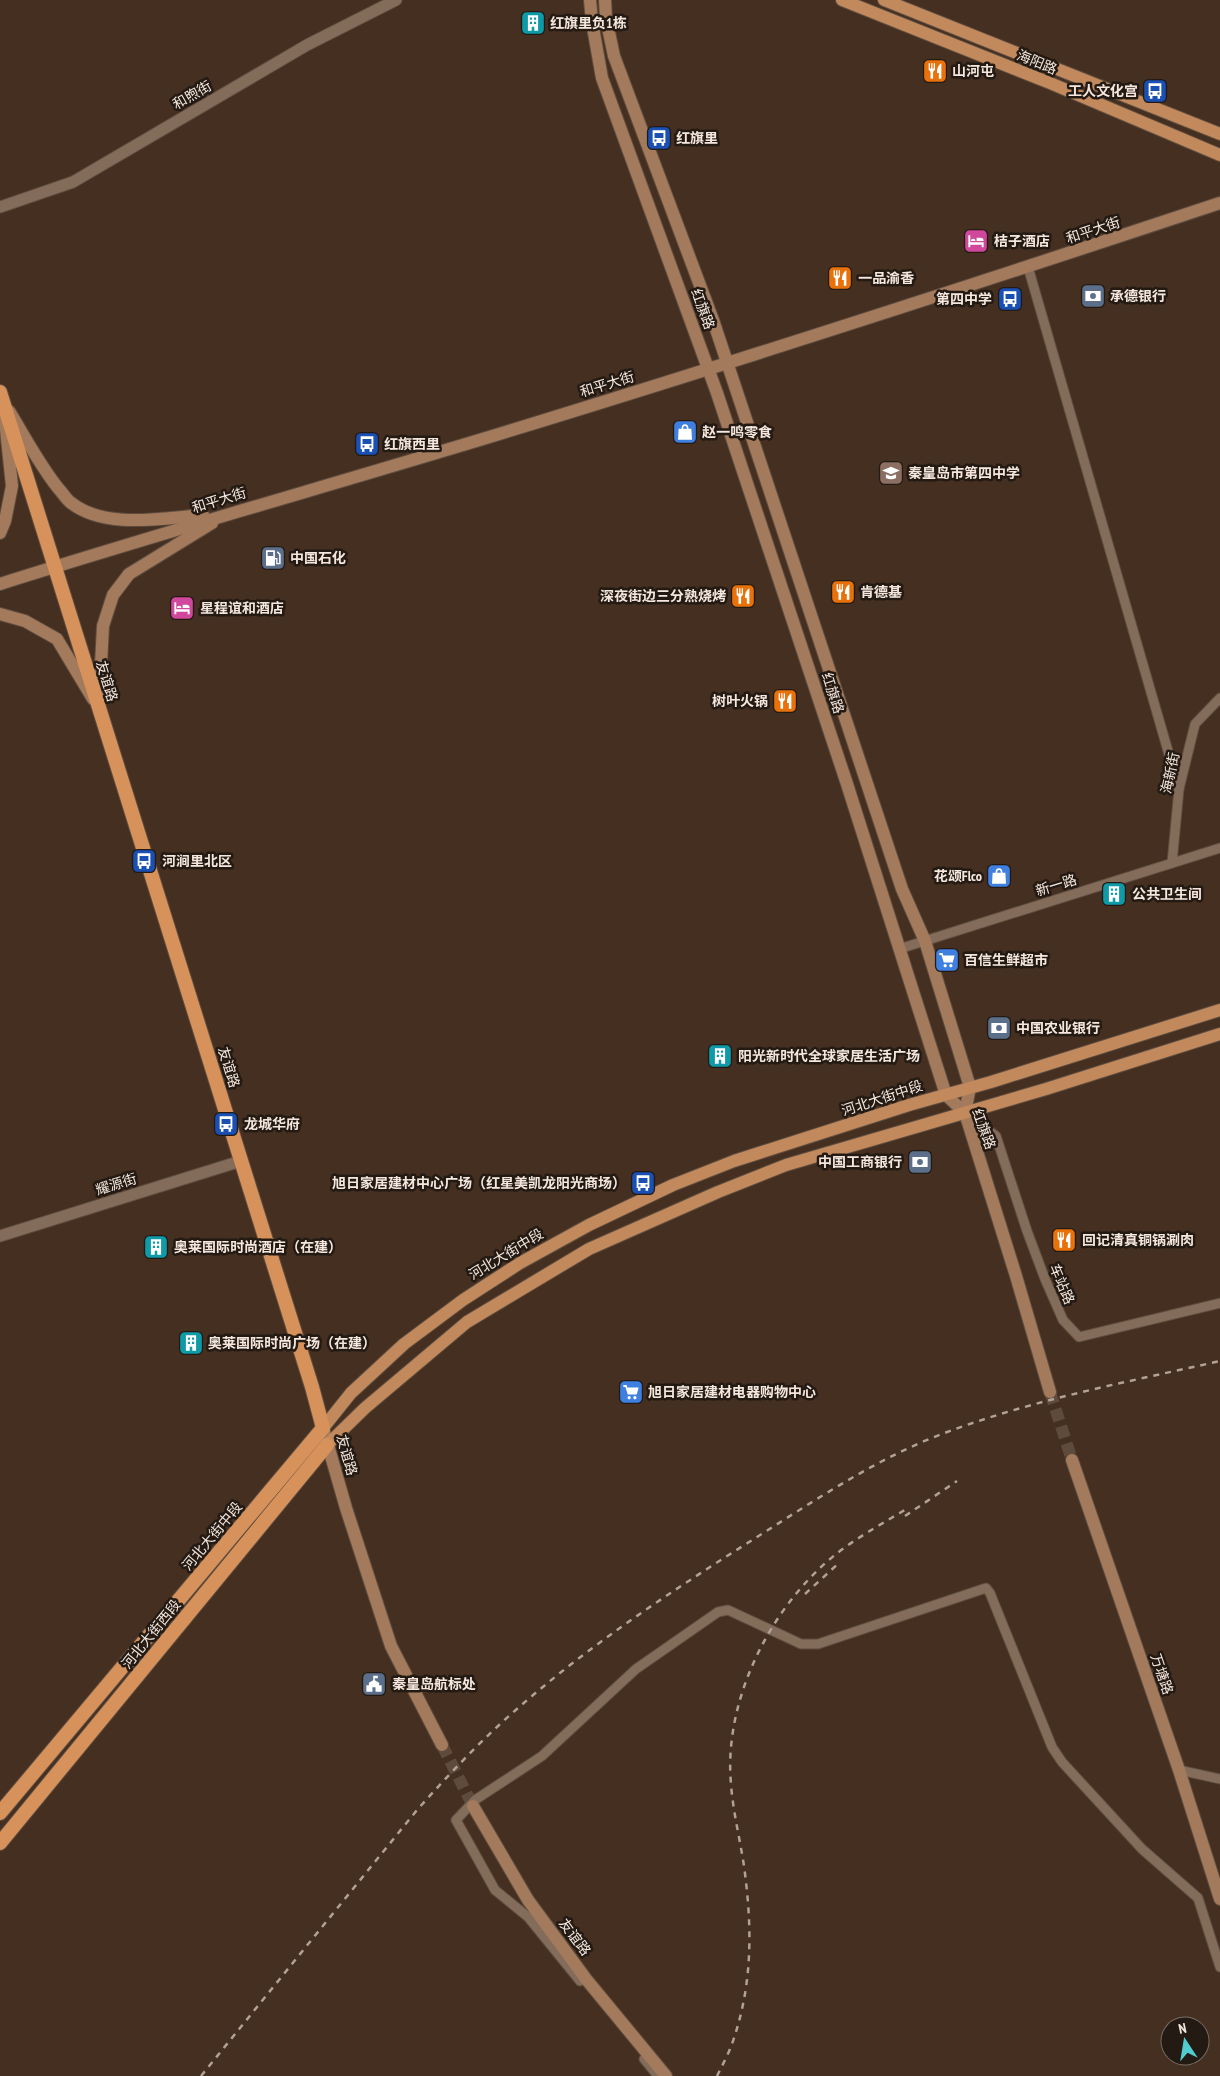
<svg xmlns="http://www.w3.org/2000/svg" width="1220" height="2076" font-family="'PT Sans Narrow','Noto Sans SC',sans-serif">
	<rect width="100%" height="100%" fill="#442f20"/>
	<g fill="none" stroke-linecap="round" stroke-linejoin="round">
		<g stroke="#5f4b3c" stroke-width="12" stroke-dasharray="12 6" stroke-linecap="butt">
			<path d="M1050,1392L1072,1460"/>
			<path d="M442,1745L473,1806"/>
		</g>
		<defs>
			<g id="minor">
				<path d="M1028,267L1179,789"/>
				<path d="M1172,863L1179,789L1195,724L1220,698"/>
				<path d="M899,949L1220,848"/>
				<path d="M965,1113L996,1136L1027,1231L1045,1279L1063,1320L1079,1337L1220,1303"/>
				<path d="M1179,1770L1220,1779"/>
				<path d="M580,1981L528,1917L495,1890L456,1820L475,1800L542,1756L636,1669L718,1612L728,1610L801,1644H818L986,1588L990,1593L1052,1747L1062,1762L1142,1849L1198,1898L1220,1967"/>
				<path d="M644,2059L658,2076"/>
			</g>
			<g id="tertiary">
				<path d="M0,207L73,182L307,45L396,0"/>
				<path d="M0,1236L241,1161"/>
			</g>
			<g id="secondary">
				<path d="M590,0L592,22L602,78L717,393L847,784L946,1095L965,1113L1016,1276L1050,1392"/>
				<path d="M605,0L606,18L614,56L713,320L902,889L925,941L970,1087L965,1113"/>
				<path d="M9,411C25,437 39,464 58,488C62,492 66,499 70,502C104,530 163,518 203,515"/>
				<path d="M0,533L5,521L12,486L5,420"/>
				<path d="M0,584C161,533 324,487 486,438C732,363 976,284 1220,203"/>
				<path d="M0,614L25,621L57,639L93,699"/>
				<path d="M99,703L103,626L113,595L129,574L212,523"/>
				<path d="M323,1428L346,1508L391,1646L442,1745"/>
				<path d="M1072,1460L1179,1770L1220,1899"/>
				<path d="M473,1806L528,1900L586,1979L666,2076"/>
			</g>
			<g id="primary">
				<path d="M842,0L1050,83L1220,155"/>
				<path d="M884,0L1220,134"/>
				<path d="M323,1428L351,1393L404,1344L463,1300L520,1263L589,1225L673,1185L734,1161L909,1105L991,1082L1220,1010"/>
				<path d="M327,1445L365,1408L467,1322L589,1249L718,1192L786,1165L1046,1089L1220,1034"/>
			</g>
			<g id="trunk">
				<path d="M0,392L312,1387L323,1428L0,1813"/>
				<path d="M0,1843L327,1445"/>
			</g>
		</defs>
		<use href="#minor" stroke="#5f4d3f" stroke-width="11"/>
		<use href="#tertiary" stroke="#5f4d3f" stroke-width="13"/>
		<use href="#secondary" stroke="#5f4d3f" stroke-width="14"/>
		<use href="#primary" stroke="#5f4d3f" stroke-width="14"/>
		<use href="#trunk" stroke="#5f4d3f" stroke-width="16"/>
		<use href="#minor" stroke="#846c5b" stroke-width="9"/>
		<use href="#tertiary" stroke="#846c5b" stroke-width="11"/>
		<use href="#secondary" stroke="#a37a5c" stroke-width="12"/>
		<use href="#primary" stroke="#c2895c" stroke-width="12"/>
		<use href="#trunk" stroke="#d7925c" stroke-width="14"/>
		<g stroke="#b2a195" stroke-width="2.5" stroke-dasharray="6 6" stroke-linecap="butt">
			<path d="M905,1516L957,1481"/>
			<path d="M805,1594L840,1562"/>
			<path d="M201,2076L417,1810C443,1781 470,1752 498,1726C577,1653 667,1594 757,1537C817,1499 876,1459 942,1434C1031,1400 1127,1382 1220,1361"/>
			<path d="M717,2076C723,2064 730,2051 734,2038C753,1981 752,1925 744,1866C740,1839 733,1812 731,1784C724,1707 763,1623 818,1570C844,1544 877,1527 908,1508"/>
		</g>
	</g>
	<defs>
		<symbol id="building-square" viewBox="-11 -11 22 22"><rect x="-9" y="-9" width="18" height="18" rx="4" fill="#0f9aa8" stroke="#231a13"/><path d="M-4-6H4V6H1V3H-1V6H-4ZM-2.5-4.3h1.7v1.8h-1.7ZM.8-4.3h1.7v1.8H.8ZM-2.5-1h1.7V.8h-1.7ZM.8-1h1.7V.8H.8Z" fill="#fff"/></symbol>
		<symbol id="restaurant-square" viewBox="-11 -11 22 22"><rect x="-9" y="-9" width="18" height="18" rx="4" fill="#e8710a" stroke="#231a13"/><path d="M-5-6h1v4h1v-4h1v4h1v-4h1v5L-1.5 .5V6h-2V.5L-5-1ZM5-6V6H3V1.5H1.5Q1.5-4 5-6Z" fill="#fff"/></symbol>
		<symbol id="bus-square" viewBox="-11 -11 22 22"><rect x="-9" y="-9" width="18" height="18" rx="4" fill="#1a4fb4" stroke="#231a13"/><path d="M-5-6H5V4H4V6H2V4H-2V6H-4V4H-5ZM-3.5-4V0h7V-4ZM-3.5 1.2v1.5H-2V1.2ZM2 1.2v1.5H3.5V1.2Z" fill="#fff"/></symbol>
		<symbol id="hotel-square" viewBox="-11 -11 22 22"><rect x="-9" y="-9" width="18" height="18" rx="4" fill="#d1479c" stroke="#231a13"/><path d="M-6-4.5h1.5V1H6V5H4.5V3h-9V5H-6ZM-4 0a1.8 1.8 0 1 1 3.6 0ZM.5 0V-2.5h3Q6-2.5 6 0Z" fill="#fff"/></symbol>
		<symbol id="bank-square" viewBox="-11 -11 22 22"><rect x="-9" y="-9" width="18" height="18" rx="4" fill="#5c6f8a" stroke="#231a13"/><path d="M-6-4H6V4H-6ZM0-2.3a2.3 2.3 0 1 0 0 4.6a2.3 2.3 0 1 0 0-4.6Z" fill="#fff"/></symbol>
		<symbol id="shop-square" viewBox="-11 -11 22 22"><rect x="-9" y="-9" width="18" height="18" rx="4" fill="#3f7fe0" stroke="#231a13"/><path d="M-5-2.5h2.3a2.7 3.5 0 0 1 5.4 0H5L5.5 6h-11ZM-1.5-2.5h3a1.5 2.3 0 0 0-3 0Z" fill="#fff"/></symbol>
		<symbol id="school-square" viewBox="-11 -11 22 22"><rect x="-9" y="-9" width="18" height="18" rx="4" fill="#8d6e63" stroke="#231a13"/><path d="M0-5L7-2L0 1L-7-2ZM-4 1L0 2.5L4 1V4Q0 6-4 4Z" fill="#fff"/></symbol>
		<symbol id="fuel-square" viewBox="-11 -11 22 22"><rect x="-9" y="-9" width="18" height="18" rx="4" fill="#5c6f8a" stroke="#231a13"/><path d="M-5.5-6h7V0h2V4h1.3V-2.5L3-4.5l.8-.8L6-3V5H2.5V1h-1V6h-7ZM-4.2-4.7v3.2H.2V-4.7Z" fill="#fff"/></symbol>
		<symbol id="supermarket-square" viewBox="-11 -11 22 22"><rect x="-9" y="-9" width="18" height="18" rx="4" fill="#3f7fe0" stroke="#231a13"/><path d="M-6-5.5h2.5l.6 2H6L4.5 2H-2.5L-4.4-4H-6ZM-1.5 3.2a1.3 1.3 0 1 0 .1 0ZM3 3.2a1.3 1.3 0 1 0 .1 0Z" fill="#fff"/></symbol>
		<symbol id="civic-square" viewBox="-11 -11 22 22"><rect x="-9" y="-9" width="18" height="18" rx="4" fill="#5c6f8a" stroke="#231a13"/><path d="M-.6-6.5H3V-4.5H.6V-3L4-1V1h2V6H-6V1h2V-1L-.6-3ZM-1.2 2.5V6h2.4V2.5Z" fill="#fff"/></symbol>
	</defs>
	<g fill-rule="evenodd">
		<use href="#building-square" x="519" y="9" width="28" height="28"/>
		<use href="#restaurant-square" x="921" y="57" width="28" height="28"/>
		<use href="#bus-square" x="1141" y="77" width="28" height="28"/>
		<use href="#bus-square" x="645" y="124" width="28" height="28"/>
		<use href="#hotel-square" x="962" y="227" width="28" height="28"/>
		<use href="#restaurant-square" x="826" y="264" width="28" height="28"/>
		<use href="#bank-square" x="1079" y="282" width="28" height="28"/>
		<use href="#bus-square" x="996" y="285" width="28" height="28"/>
		<use href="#shop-square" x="671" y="418" width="28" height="28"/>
		<use href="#bus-square" x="353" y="430" width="28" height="28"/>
		<use href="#school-square" x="877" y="459" width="28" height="28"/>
		<use href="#fuel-square" x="259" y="544" width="28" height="28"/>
		<use href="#restaurant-square" x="829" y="578" width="28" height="28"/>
		<use href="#restaurant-square" x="729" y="582" width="28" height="28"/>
		<use href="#hotel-square" x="168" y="594" width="28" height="28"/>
		<use href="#restaurant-square" x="771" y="687" width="28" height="28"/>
		<use href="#bus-square" x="130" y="847" width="28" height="28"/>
		<use href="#shop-square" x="985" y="862" width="28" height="28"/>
		<use href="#building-square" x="1100" y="880" width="28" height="28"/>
		<use href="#supermarket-square" x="933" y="946" width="28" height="28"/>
		<use href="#bank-square" x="985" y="1014" width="28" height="28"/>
		<use href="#building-square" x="706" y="1042" width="28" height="28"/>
		<use href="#bus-square" x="212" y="1110" width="28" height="28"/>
		<use href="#bank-square" x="906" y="1148" width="28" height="28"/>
		<use href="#bus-square" x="629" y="1169" width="28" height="28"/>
		<use href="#restaurant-square" x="1050" y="1226" width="28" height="28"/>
		<use href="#building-square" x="142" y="1233" width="28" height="28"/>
		<use href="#building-square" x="177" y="1329" width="28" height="28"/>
		<use href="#supermarket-square" x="617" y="1378" width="28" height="28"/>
		<use href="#civic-square" x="360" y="1670" width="28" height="28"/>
	</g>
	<g text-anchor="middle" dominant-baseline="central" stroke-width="5" stroke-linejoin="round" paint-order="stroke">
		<g font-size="14" font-weight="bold" fill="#f5e7dd" stroke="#231a13" text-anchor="start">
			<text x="550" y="23">红旗里负1栋</text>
			<text x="952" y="71">山河屯</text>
			<text x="1138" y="91" text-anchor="end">工人文化宫</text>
			<text x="676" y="138">红旗里</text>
			<text x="994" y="241">桔子酒店</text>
			<text x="858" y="278">一品渝香</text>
			<text x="1110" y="296">承德银行</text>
			<text x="992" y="299" text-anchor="end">第四中学</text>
			<text x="702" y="432">赵一鸣零食</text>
			<text x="384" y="444">红旗西里</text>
			<text x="908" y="473">秦皇岛市第四中学</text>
			<text x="290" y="558">中国石化</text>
			<text x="860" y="592">肯德基</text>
			<text x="726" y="596" text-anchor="end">深夜街边三分熟烧烤</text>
			<text x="200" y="608">星程谊和酒店</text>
			<text x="768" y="701" text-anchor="end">树叶火锅</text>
			<text x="162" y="861">河涧里北区</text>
			<text x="982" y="876" text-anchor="end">花颂Flco</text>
			<text x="1132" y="894">公共卫生间</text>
			<text x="964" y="960">百信生鲜超市</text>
			<text x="1016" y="1028">中国农业银行</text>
			<text x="738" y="1056">阳光新时代全球家居生活广场</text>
			<text x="244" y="1124">龙城华府</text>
			<text x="902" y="1162" text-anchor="end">中国工商银行</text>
			<text x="626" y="1183" text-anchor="end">旭日家居建材中心广场（红星美凯龙阳光商场）</text>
			<text x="1082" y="1240">回记清真铜锅涮肉</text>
			<text x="174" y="1247">奥莱国际时尚酒店（在建）</text>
			<text x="208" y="1343">奥莱国际时尚广场（在建）</text>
			<text x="648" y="1392">旭日家居建材电器购物中心</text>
			<text x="392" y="1684">秦皇岛航标处</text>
		</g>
		<g font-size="14" fill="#f5e7dd" stroke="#231a13">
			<text transform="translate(1037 62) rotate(22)">海阳路</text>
			<text transform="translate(192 95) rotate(-30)">和煦街</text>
			<text transform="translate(1093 230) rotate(-18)">和平大街</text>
			<text transform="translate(703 309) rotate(70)">红旗路</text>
			<text transform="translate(607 384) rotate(-17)">和平大街</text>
			<text transform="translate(219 500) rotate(-17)">和平大街</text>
			<text transform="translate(107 681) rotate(73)">友谊路</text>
			<text transform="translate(833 693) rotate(72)">红旗路</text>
			<text transform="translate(1170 773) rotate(-78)">海新街</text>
			<text transform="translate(1056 885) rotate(-17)">新一路</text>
			<text transform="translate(229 1067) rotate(73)">友谊路</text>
			<text transform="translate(882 1098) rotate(-18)">河北大街中段</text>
			<text transform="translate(984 1129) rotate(70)">红旗路</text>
			<text transform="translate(116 1184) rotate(-17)">耀源街</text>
			<text transform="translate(506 1254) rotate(-31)">河北大街中段</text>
			<text transform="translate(1062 1284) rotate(67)">车站路</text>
			<text transform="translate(347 1455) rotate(74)">友谊路</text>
			<text transform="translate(212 1536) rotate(-50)">河北大街中段</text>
			<text transform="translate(151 1634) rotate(-51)">河北大街西段</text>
			<text transform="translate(1162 1674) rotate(71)">万塘路</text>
			<text transform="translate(575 1937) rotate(53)">友谊路</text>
		</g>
	</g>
	<g transform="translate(1185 2041) rotate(348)"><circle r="24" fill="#231a13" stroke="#776c64"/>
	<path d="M0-4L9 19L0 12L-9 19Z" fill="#52cdcf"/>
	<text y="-8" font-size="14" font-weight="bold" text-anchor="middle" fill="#f5e7dd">N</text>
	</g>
</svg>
